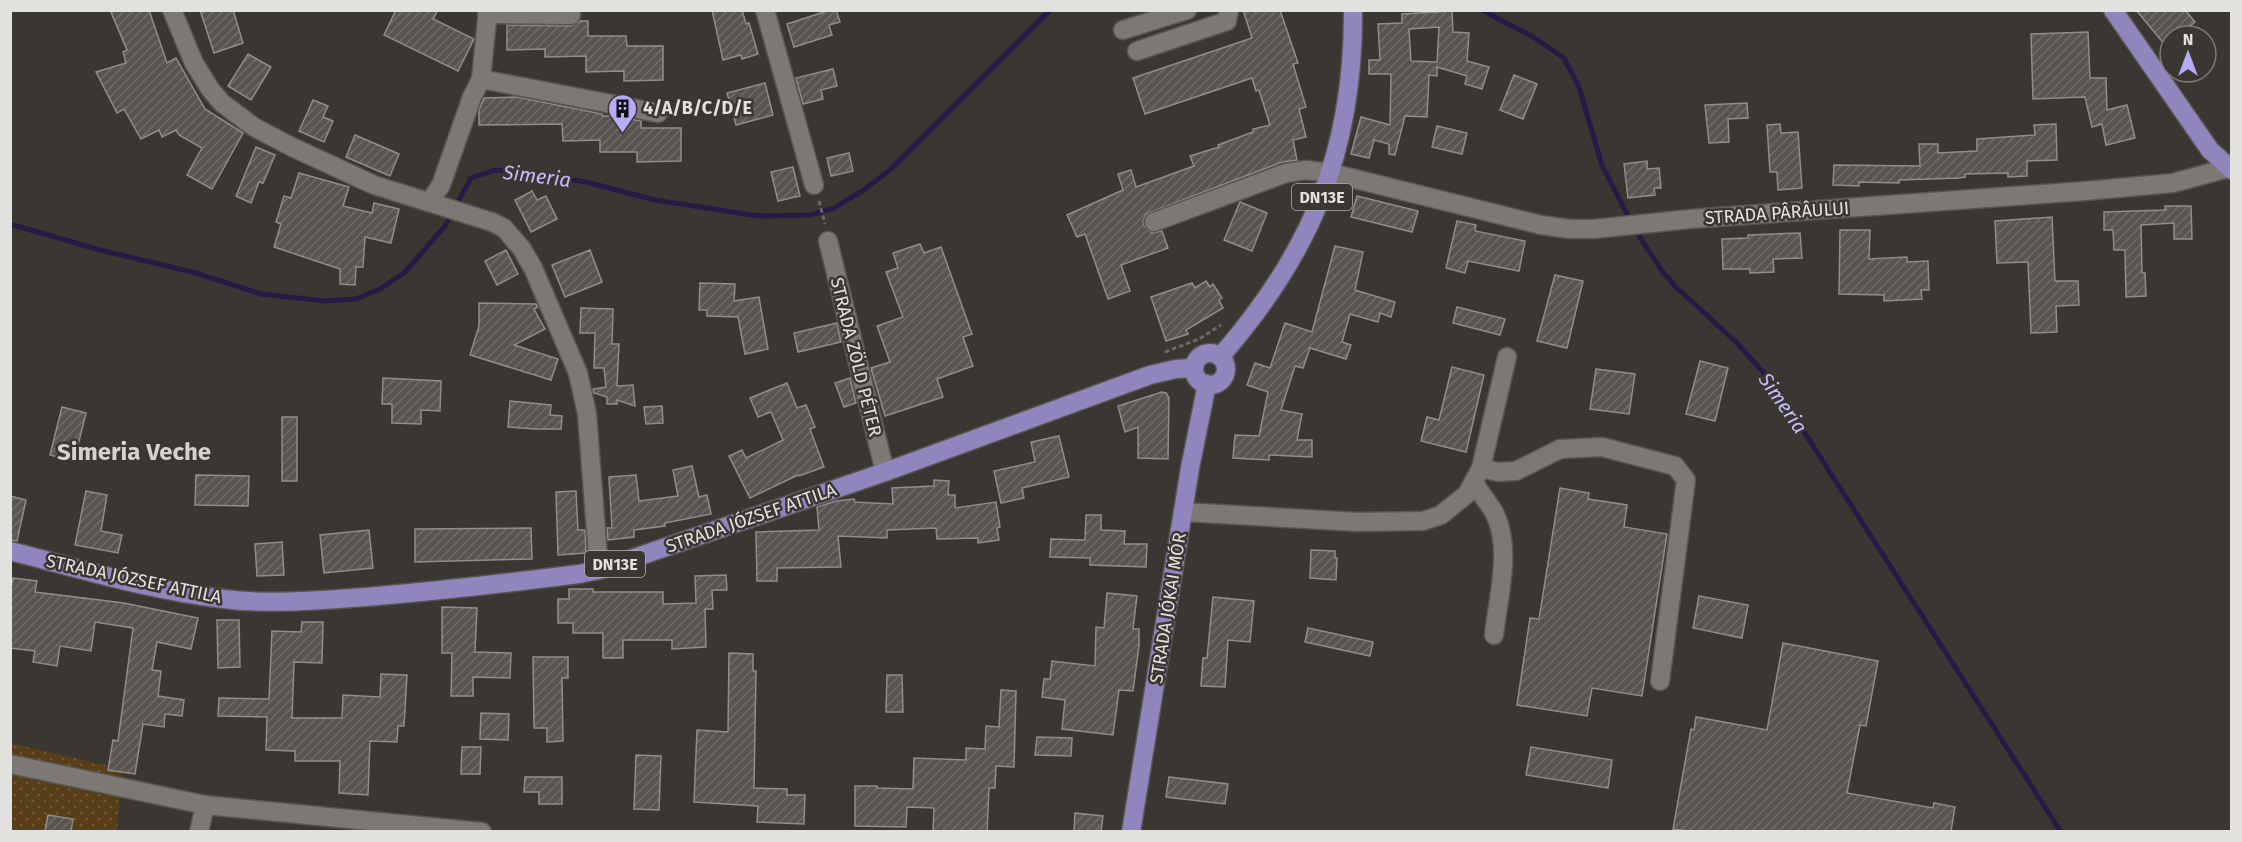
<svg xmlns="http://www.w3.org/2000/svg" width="2242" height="842" font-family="'Fira Sans',sans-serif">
	<defs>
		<pattern id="grass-dots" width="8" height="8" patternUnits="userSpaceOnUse" patternTransform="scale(1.5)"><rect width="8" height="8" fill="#573d18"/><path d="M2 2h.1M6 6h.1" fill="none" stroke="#6f5939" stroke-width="1.8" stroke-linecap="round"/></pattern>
		<pattern id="building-hatch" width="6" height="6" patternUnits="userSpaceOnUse" patternTransform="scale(1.5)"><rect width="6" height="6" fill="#585450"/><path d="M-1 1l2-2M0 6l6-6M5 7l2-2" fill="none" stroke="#706c69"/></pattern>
	</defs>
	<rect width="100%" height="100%" fill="#3a3632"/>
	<path fill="url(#grass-dots)" d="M11,743L122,769L117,831L11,832Z"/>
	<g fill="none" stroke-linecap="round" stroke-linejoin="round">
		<g stroke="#251b47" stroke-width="5">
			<path d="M1482,10L1533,37L1564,58L1579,87L1602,165L1630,220"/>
			<path d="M10,224L100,250L196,273L261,294L324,301L356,299L380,289L405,272L445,226L471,178L495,170L539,174L586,182L655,200L759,216L810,215L834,208L864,190L891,169L1050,10"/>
			<path d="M1634,228L1662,271L1676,287L1736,342L1772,382L2061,832"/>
		</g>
	</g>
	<g fill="url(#building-hatch)" stroke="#918d88" stroke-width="1.5" fill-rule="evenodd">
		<path d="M110,10H149L167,63L176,58L205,109L243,133L212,189L187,175L202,148L179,135L176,130L162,137L159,130L141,139L124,109L117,113L96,72L126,63L123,52L127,50Z"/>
		<path d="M200,10H233L243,43L214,53Z"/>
		<path d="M396,10H438L433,19L474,39L458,71L384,35Z"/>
		<path d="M712,10H742L746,24L749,23L758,54L742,59L741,55L723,60Z"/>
		<path d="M830,10H836L840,22L829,25L832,35L794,47L787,24Z"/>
		<path d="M1243,10H1280L1298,63L1293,64L1306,107L1299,109L1306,137L1293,140L1297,160L1282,162L1146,214L1143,221L1144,226L1152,233L1162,231L1168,248L1121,265L1130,291L1108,299L1085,234L1077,237L1067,215L1123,190L1118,174L1131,170L1136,187L1194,166L1190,156L1219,147L1218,145L1253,132V129L1270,125L1259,90L1256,91L1252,78L1145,114L1133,78L1252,38Z"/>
		<path d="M2136,10H2185L2195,22L2179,36H2170V51Z"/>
		<path d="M1452,11L1453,32L1469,33L1467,61L1489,67L1482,89L1465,84L1467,76L1437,67V76L1429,75L1427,117L1405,116L1395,155L1389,154V144L1374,140L1369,158L1351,154L1361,117L1390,125L1391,74H1369V60H1380L1378,24L1402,23V14ZM1439,27L1437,62L1411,61L1409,29Z"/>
		<path d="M580,21H588V36H626L627,46H663V80L624,81V71L586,72V56L545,57V49L507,50V25L571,26Z"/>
		<path d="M2088,32L2090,78H2106L2107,110L2127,105L2135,138L2106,145L2102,124L2092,127L2085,97L2033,99L2031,34Z"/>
		<path d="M248,54L271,67L251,100L228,86Z"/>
		<path d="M833,69L837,86L821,90L823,99L803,104L796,78Z"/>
		<path d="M1514,75L1537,84L1523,119L1500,110Z"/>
		<path d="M765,83L773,115L736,125L727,93Z"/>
		<path d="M517,97L602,114V116H615L641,121V128H681V161L637,162V152H600V140L563,141L562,124L479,125V110L484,98Z"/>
		<path d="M313,100L328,106L323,117L333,121L324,142L299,131Z"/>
		<path d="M1747,103L1748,118L1728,119L1729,142L1709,143L1705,105Z"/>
		<path d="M1780,124L1781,133L1798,132L1802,188L1778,190L1777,172H1770L1767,125Z"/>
		<path d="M2056,124L2057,160L2027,161V176L2008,177V173L1965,174V177L1959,178L1899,180V183L1859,182V186L1833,185L1834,165L1920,166L1919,144H1938V153L1977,151V139L2035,135L2034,125Z"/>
		<path d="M1437,126L1467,133L1462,154L1432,147Z"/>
		<path d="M355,135L399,154L390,176L346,157Z"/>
		<path d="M256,147L275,155L263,183L259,182L251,203L236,196Z"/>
		<path d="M849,153L853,171L831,176L827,158Z"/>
		<path d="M1647,161V169L1659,168L1661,188H1654L1655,195L1628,198L1624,164Z"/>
		<path d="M793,167L800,196L778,201L771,172Z"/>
		<path d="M299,173L349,187L343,206L372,213L374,203L399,209L391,243L365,237L363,267H356L355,285L340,284V269L274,247L281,224L276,222L284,196L291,198Z"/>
		<path d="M532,191L537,200L546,196L557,219L531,232L515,200Z"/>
		<path d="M1357,196L1418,211L1412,232L1351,217Z"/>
		<path d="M1240,202L1267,213L1252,251L1224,240Z"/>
		<path d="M2165,206H2191L2192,239H2174V223L2141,225L2142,273H2145L2146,296L2126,297L2125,250H2114L2113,230H2104V212L2165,210Z"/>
		<path d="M2052,217L2055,281H2078L2079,305L2056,306L2057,332L2031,333L2028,262L1997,263L1995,221Z"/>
		<path d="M1457,221L1476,225L1475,231L1525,241L1519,271L1468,261L1465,273L1446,268Z"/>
		<path d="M1840,230H1870L1869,259L1907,257V262L1928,261L1929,290H1921L1922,299L1884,301V295L1839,294Z"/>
		<path d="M1800,233L1802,258L1773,259L1774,272L1750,273V269H1723L1722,239L1748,238V235Z"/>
		<path d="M920,244L924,253L941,247L972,334L963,337L973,366L937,379L943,397L885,416L871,368L890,362L877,326L903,317L886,272L898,268L893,253Z"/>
		<path d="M1335,246L1363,252L1355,290L1395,302L1391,317L1380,313L1378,322L1350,314L1342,342L1351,345L1346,359L1310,348L1303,368L1295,366L1281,410L1302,414L1297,440H1312V457L1269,455V460L1233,458L1235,435L1259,436L1268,392L1247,385L1255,363L1270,368L1285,323L1312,332Z"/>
		<path d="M506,250L518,274L497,285L485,261Z"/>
		<path d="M590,250L602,282L565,297L552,265Z"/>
		<path d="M1555,275L1583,281L1567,348L1537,341Z"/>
		<path d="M1206,281L1210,287L1213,284L1222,298L1219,300L1223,308L1186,330L1188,334L1166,341L1151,297L1192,283L1195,288Z"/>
		<path d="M700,283L735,284L734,301L759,297L768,349L745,354L738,317L707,316V310H699Z"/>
		<path d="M479,303L536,304L538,307L534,309L545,329L514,345L558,359L551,380L470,355L479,326Z"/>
		<path d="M1457,307L1505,319L1500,335L1453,323Z"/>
		<path d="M581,308L613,309L612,344H619L617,386L633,385L635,406L617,400V404H607V397L594,393L593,389L606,387L604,368H594L595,333H580Z"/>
		<path d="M837,323L841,342L798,352L794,333Z"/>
		<path d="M1700,361L1728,368L1715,421L1686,414Z"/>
		<path d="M1452,367L1484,375L1466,452L1421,441L1427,417L1439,420Z"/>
		<path d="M1596,369L1635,374L1629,414L1590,409Z"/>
		<path d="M383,378L441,381L440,411L421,410V424L392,423V404H382Z"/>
		<path d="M850,378L856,403L844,407L835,383Z"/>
		<path d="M787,383L797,408L806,405L815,427L810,429L824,467L799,476L798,475L750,498L729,456L742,450L746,458L783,440L771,412L758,417L750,398Z"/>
		<path d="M1162,392L1166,393L1169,398L1168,459L1138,458V427L1125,432L1118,406Z"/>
		<path d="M510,401L551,405L550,415L562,416L561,429H535L508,427Z"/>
		<path d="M662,406L663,423L646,424L644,407Z"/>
		<path d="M62,407L86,413L74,461L50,455Z"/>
		<rect x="282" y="417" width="15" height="64"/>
		<path d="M1059,436L1069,477L1022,488L1024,498L1001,503L994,471L1035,462L1031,442Z"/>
		<path d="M692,466L699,497L707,495L711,514L665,523V526L634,530V537L608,540L607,528H612L609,477L636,475L639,501L678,496L673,470Z"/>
		<path d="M196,475L249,476L248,506L195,505Z"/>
		<path d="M934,480L949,481L948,495H955V508L996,502L1000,527L997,528L999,540L978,543V538L937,539L936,528L887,530V538L838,536L841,567L777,568V581H757L756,532L819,530L817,507L836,501L854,499L855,502L893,504L892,488L934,486Z"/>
		<path d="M1560,488L1589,493L1588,499L1627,505L1624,527L1667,534L1642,696L1592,688L1587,716L1517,705L1530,618L1539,619Z"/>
		<path d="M86,491L107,495L101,531L122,535L118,553L75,545Z"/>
		<path d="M576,491L578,530H585L586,553L558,555L556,492Z"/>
		<path d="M10,496L26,500L17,541L10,540Z"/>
		<path d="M1086,515H1101V530L1125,531L1124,544H1147L1146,567L1090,565V558L1050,557L1051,539L1085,540Z"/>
		<path d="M531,528L532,559L415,562V529Z"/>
		<path d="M369,530L373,568L324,573L320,535Z"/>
		<path d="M282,542L284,575L257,576L255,544Z"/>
		<path d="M1311,550L1335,551V558H1337L1336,580L1310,578Z"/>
		<path d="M726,575L727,590H712L713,609H705L706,647L672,649V640H623V658H603V633H573V623H558V599H569V589H593V592H663V604L696,603L695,576Z"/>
		<path d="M13,578L37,581L35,592L124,603L198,618L191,649L157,642L152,670L161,671L158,696L184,700L182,716L165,714L164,727L143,724L135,774L108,770L113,740L118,741L133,628L95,622L91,651L60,646L57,666L33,662L35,651L10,648V593Z"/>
		<path d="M1107,593L1137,596L1133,629H1139V646L1133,691L1119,690L1113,735L1062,729L1065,700L1042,697L1044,679H1050L1052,661L1095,666L1096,627L1104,628Z"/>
		<path d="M1699,596L1748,605L1742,638L1693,628Z"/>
		<path d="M1213,597L1254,601L1250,642L1228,640L1225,687L1201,686L1203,658H1207Z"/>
		<path d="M442,607L477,608L475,652L511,653L510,678L473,677V696H451L452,653H442Z"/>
		<path d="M217,620H239L240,667L218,668Z"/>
		<path d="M302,622H323L322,663L294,662L292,718H342L343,695L380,697L381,674L407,675L404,726H398L397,742L370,741L368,795L339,793L340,761H295V751L266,750L267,717L218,716L219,698L269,699L272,631L301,632Z"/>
		<path d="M1308,628L1373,642L1370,656L1305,642Z"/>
		<path d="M1783,643L1878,661L1866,726L1860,725L1847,793L1933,808L1934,803L1955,807L1951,831H1689L1673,829L1691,729L1694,730L1696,717L1767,730Z"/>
		<path d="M729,653L753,654V671H756L754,788L787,789V795H805L804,824L757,822L758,806L694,802L697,730L728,732Z"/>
		<path d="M533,657H568V678H562L563,741L547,742V728H534Z"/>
		<path d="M887,675H902L903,712H886Z"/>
		<path d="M1001,690L1016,691L1014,767L996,766L995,788H989L987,831H933L934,808L907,807L906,827L855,826V786H877V788L913,789L914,758L966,760V748L985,749L986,726L999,727Z"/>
		<path d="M481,713L509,714L508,740L480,739Z"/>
		<path d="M1037,737L1072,738L1071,756L1035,755Z"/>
		<path d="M462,747H481L480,774H461Z"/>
		<path d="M1531,747L1612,760L1608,788L1526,775Z"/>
		<path d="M636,755L661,756L659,810L634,809Z"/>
		<path d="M525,777H562V804H539V792H524Z"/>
		<path d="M1169,777L1228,784L1225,804L1166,797Z"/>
		<path d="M1075,813L1103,816L1101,831H1074Z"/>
		<path d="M48,815L73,819L71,831H45Z"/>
	</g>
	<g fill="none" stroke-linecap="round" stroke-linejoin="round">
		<defs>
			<g id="minor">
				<path d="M172,10L194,63L210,89L222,103L254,127L292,147L374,185L492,222L504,228L522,249L533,268L578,373L587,414L599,570"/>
				<path d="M765,10L814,185"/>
				<path d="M487,14L571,15"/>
				<path d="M1123,30L1187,10"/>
				<path d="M1137,51L1227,21L1229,10"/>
				<path d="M481,79L658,113"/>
				<path d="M430,201L441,185L472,97L481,79L488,10"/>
				<path d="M1154,222L1286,173L1306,170L1331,173L1541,225L1570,229H1594L1690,219L2085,191L2173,183L2232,167"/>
				<path d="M828,241L885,472"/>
				<path d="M1481,468L1498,472L1516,471L1560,449L1602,447L1675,466L1686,480L1660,681"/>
				<path d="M1474,483C1480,493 1489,503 1495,514C1512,550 1498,597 1494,635"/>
				<path d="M1183,512L1358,522L1423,521L1441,515L1467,494L1481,468L1507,357"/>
				<path d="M10,764L205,805L482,832"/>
				<path d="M199,832L205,805"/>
			</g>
			<g id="major">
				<path d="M2113,10L2210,150L2232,170"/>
				<circle cx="1210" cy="369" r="16"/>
				<path d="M1220,357C1312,252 1354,150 1353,10"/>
				<path d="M10,551C81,569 152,591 224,599C271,605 319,600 366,597C437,591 508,583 579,574L599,570L885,472L1150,375L1176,369L1194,368"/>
				<path d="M1131,832L1190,468L1207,384"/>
			</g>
		</defs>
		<use href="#minor" stroke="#575551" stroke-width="21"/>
		<use href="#major" stroke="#575551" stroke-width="21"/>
		<g stroke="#6d6966" stroke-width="3" stroke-dasharray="4.5 3" stroke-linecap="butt">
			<path d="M819,201L825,224"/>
			<path d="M1165,352L1199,339L1221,325"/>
		</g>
		<use href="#minor" stroke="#7c7873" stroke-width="18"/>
		<use href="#major" stroke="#9085bc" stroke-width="18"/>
	</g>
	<defs>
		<symbol id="building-pin" viewBox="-11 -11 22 30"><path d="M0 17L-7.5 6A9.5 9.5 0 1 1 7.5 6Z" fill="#b7abf8" stroke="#3a3632"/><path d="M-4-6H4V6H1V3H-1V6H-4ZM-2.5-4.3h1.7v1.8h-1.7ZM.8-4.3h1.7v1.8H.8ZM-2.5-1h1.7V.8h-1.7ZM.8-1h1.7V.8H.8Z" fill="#111"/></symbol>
	</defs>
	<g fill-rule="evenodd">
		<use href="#building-pin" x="606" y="92" width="33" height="45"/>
	</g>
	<g text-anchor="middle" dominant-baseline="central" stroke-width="5" stroke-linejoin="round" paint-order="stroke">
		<g fill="#3a3632" stroke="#b0aeaa" stroke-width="1.5">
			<rect x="1292" y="184" width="60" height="26" rx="4.5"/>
			<rect x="585" y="551" width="60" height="26" rx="4.5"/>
		</g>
		<g font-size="16" font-weight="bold" fill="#e3e1de">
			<text x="1322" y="197">DN13E</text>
			<text x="615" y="564">DN13E</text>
		</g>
		<g font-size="18" font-weight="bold" fill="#e3e1de" stroke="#3a3632" text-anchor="start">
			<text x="643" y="108">4/A/B/C/D/E</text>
		</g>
		<g font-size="18" fill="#e3e1de" stroke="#3a3632">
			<text transform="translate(1777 213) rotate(-4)">STRADA PÂRÂULUI</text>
			<text transform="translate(856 357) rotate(76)">STRADA ZÖLD PÉTER</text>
			<text transform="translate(751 518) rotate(-19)">STRADA JÓZSEF ATTILA</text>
			<text transform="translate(134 579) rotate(12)">STRADA JÓZSEF ATTILA</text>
			<text transform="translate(1168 608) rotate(-81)">STRADA JÓKAI MÓR</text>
		</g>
		<g font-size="20" font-style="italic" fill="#c6bdfc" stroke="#3a3632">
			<text transform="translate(537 176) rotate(7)">Simeria</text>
			<text transform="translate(1783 403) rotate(55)">Simeria</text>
		</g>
		<g font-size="24" font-weight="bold" fill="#d6d2cc" stroke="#3a3632">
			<text x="134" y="452">Simeria Veche</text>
		</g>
	</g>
	<rect width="2242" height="842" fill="none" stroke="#e3e1de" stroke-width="24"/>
	<g transform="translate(2188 54)"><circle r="28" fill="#3a3632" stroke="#7e7a77" stroke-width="1.5"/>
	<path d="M0-4.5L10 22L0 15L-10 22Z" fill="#b7abf8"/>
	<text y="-9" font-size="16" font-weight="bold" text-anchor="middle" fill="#e3e1de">N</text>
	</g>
</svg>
